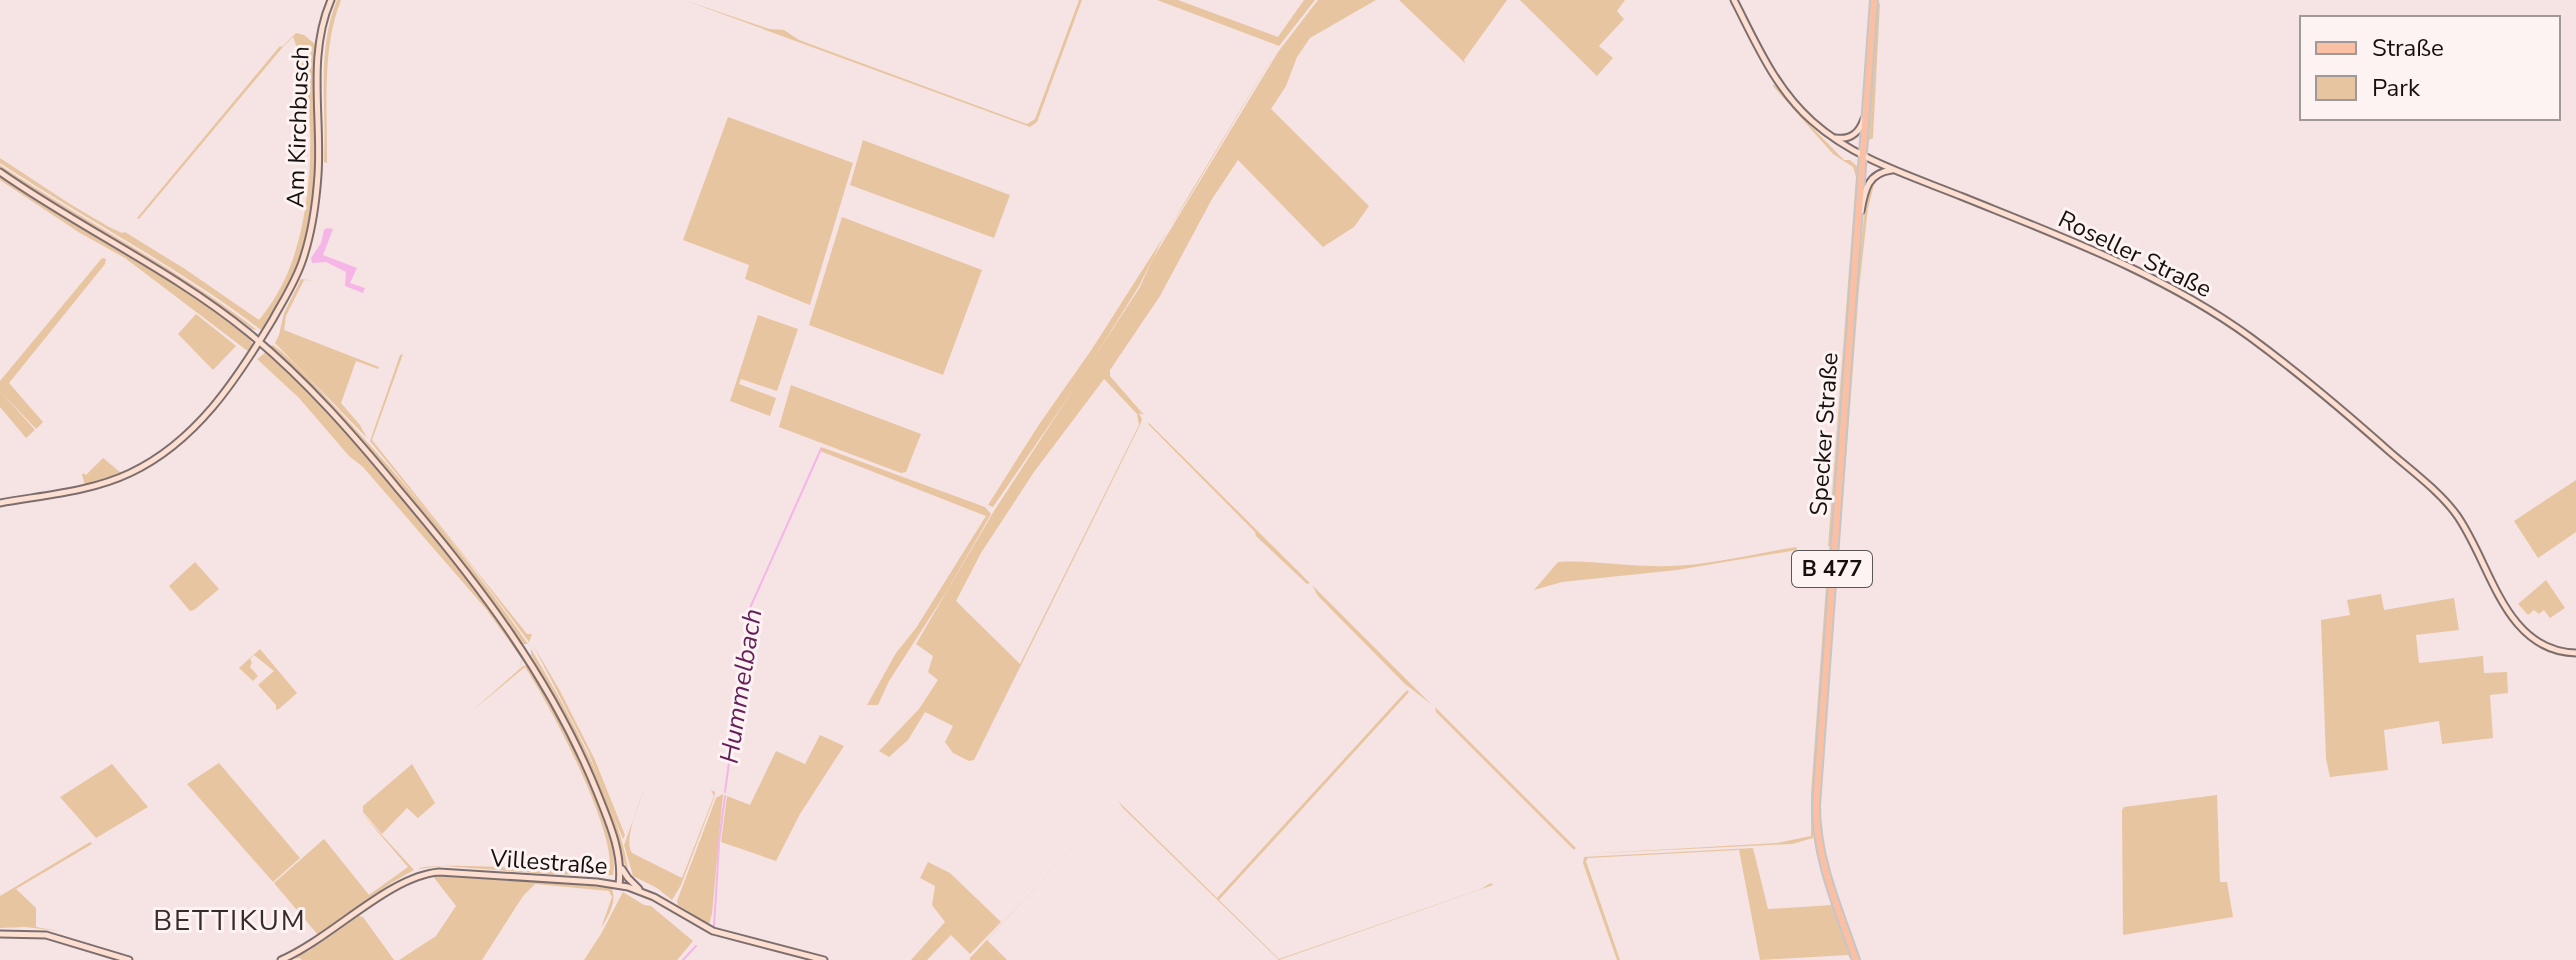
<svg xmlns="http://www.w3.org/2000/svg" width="2576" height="960" font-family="'Nunito Sans',sans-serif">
	<rect width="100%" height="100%" fill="#f5e4e3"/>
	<g fill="#e8c5a1" fill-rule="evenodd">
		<path d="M337,0H341C321,51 328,108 327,163L324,162C327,108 316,51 337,0Z"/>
		<path d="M684,0L769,29L784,30L799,40L1027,124L1035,119L1079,0H1082L1037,122L1030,127Z"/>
		<path d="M1157,0H1178L1278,37L1304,0H1315L1279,46L1162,240L1139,286L1082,377L993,507L988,505L1038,426L1092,349L1189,197L1279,46Z"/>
		<path d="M1318,0H1376L1310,38L1297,57L1286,86L1271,109L1369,206L1354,227L1323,247L1238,160L1212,199L1160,296L1110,370V376L1144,415L1139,413L1142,419L1140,425L974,760L969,761L953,753L945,742L953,726L925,712L908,740L889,757L879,751L919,709L938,680L928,672L933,656L916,644L994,511L1140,287L1152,260L1278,52ZM1104,379L1137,414L1139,425L1020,664L956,601L981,553L1034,472Z"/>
		<path d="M1399,0H1507L1464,60L1465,63Z"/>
		<path d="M1520,0H1625L1617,11L1624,19L1599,46L1613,58L1597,76Z"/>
		<path d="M1880,3L1873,138L1869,140L1877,5Z"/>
		<path d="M296,33L304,35L316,45C313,72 316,99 317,126C318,194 310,278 261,330C179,267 86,220 0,163V158L70,204L109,227L122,233L125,232L185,269L259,320C271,305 283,286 290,267C314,205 319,100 293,37L282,48L139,219L137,218L280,46L282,47Z"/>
		<path d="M1772,85H1775L1801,116L1844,160H1850L1859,168L1832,543L1828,547L1856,177L1853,167L1833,154Z"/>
		<path d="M728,117L853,163L810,305L745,279L749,265L683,240Z"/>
		<path d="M863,140L1010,195L994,238L850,185Z"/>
		<path d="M0,165C85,222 177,268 257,330L252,329C172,269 83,224 0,169Z"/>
		<path d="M0,176L54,212L193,295L250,339L253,346L248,351L245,349L125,258L80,233L0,180Z"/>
		<path d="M1876,177L1868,208L1859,289L1835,604L1832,601L1847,382L1865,207L1870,184Z"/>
		<path d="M842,217L982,270L943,375L809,325Z"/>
		<path d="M102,258L106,259L105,264L9,383L43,422L36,429L1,392L35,430L26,438L0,407V381Z"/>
		<path d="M301,279L314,281L304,280L286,316L284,330L379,367L378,369L356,361L341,403L360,425L367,438L275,343L279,335L284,313Z"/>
		<path d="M196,314L236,346L213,370L178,334Z"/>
		<path d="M758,315L798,329L777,391L741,379L739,384L776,398L770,416L730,401Z"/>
		<path d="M273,345C297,363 317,388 338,410C406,483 471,562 528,644H523C482,583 435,527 388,471C351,428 313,384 271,346Z"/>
		<path d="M266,352C364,442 448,548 524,657L519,668L522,659L486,609L363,467L349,456L299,398L257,359Z"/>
		<path d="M403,354L372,440L527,634H532L529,642L476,571L370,441L400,355Z"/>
		<path d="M791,385L921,434L906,472L901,473L779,427Z"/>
		<path d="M1149,423L1310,583L1307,584L1256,536L1255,532L1148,424Z"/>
		<path d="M821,447L985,507L991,514L947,591L889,681L878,705H867L896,653L916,628L986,516L820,451Z"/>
		<path d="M103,458L121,473L85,485L82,475L83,473L86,475Z"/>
		<path d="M2576,480V532L2538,558L2514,521Z"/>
		<path d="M1796,547L1797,550L1677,570L1562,582L1534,590L1558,562C1590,560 1621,566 1653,566C1700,568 1750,554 1796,547Z"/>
		<path d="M1812,551C1822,554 1826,560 1830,568L1815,780L1813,838L1792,844L1584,854L1777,843L1811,836V793L1827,572L1824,560Z"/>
		<path d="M195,562L219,589L194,610L190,611L169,586Z"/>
		<path d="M2546,580L2565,608L2550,618L2544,610L2539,614L2534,610L2528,615L2518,604Z"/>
		<path d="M1312,585L1431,704L1405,684L1318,596Z"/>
		<path d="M2381,594L2384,610L2454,598L2459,630L2416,635L2419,663L2483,656L2484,673L2507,672L2508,693L2490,695L2493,738L2442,744L2439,721L2384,730L2388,770L2330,777L2326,759L2321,620L2350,615L2347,600Z"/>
		<path d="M533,645L559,689L595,760L625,835L623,839L588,751Z"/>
		<path d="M260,649L297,693L279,709L276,710V705L258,685L274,671L254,655L250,659L252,662L250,667L258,676L253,681L239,668Z"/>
		<path d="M531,649C567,709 621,808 629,876L591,770L567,719L531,655Z"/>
		<path d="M529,665C555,709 622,825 613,875L548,874L443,866L418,869C429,860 577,872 605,873L610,869C613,824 551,707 525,667L472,711L523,666Z"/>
		<path d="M1407,690L1409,692L1219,900L1279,959L1481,889L1491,883L1493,885L1279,960L1123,808L1118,801L1217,898Z"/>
		<path d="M1435,707L1576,848L1574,850L1436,712Z"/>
		<path d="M820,735L844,746L800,814L776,861L721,842L727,796L750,805L776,751L805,764Z"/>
		<path d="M219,763L300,858L273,882L187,784Z"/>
		<path d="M112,764L148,807L96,838L60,797Z"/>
		<path d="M412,764L435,803L418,818L407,808L382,834L363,812V806Z"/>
		<path d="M650,774C644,793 622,837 632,853L682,878L714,796L711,790L715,792L714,798L681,885L672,900L657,888L633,876L624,845Z"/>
		<path d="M723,794L712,914L709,924L678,905L677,901L716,798Z"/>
		<path d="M2217,795L2220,882H2227L2233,917L2123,935L2122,810L2124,807Z"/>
		<path d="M1113,803L1275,960L1113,803L987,940L1007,960H970V958Z"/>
		<path d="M360,811L414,870L391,883L318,935L274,883L324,839L369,895L408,867Z"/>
		<path d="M90,842L92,844L16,889L36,908V927L59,931L25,927L0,928V896Z"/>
		<path d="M1753,848L1768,909L1832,905L1829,893L1854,960H1851L1848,955L1760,960L1739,850L1588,858L1586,861L1620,960H1617L1583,863L1584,857Z"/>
		<path d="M928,862L950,873L1001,922L970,954L951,935L927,960H911L945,922L932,905L935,886L920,878Z"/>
		<path d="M432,875L608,887L612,889C617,902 608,917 601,928L612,897L609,891L535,884L523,896L482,960H399L436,936L456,906Z"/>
		<path d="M623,892L644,905L651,906L693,941L677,960H584L601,934Z"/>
		<path d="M359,916L363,917L394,960H302L300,958L288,960L310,950Z"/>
	</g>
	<path fill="#f6b5e7" d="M327,228L333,229L323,255L357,268L350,283L365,288L363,293L345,286L346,272L326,262L312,263L311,258L321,243L324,230Z"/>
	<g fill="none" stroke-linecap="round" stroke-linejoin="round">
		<g stroke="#f6b5e7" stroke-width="2">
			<path d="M725,792L750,608L821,449"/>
			<path d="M719,842L725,796"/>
			<path d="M714,927L719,844"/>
			<path d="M683,960L696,946"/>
		</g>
		<defs>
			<g id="secondary">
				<path d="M1734,0C1756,43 1775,88 1812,121C1854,159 1911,176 1963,197C2062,237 2163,274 2250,337C2299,373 2345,412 2390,452C2412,471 2439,491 2456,514C2491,562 2503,651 2576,653"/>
				<path d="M1836,138C1851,140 1859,133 1864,119"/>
				<path d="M0,172C81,229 172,270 249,333C305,379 353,434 399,490C478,583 551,678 597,792C609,822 623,853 619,885"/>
				<path d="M1861,211C1865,189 1868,173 1892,170"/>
				<path d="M0,503C44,495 90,492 130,473C196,442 237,379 273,319C284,299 296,281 303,259C312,232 316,204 318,175C322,117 307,55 331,0"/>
				<path d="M622,869L628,878L639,889"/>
				<path d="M0,934L46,935L129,960"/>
				<path d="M281,960C332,938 389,876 439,872L597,882L628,887L654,897L713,931L824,960"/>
			</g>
			<path id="primary" d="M1856,960C1839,910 1816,860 1816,806L1874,0"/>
		</defs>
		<use href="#secondary" stroke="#7d6e6d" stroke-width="9"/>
		<use href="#primary" stroke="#c7c6c6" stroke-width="10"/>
		<use href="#secondary" stroke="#fddfd1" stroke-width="5"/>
		<use href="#primary" stroke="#fbbfa4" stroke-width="6"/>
	</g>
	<g text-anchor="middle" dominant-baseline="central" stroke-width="6" stroke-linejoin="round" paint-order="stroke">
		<rect fill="#fdf3f2" stroke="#5b5554" stroke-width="2" x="1792" y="551" width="80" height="36" rx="6"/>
		<g font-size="22" font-weight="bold" fill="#161110">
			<text x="1832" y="569">B 477</text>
		</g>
		<g font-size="24" fill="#161110" stroke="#fdf3f2">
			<text transform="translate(298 127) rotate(-88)">Am Kirchbusch</text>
			<text transform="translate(2135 254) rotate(26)">Roseller Straße</text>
			<text transform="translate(1824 434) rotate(-86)">Specker Straße</text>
			<text transform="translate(549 862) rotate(4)">Villestraße</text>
		</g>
		<g font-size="26" font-style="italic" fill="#661e5b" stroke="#fdf3f2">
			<text transform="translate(741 686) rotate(-81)">Hummelbach</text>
		</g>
		<g font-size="28" letter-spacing="2" fill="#382b2b" stroke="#fdf3f2">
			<text x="230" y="921">BETTIKUM</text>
		</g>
	</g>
	<rect x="2300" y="16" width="260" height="104" fill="#fdf3f2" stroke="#a19998" stroke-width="2"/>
	<rect x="2316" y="42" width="40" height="12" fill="#fbbfa4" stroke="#a19998" stroke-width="2"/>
	<text x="2372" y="56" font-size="24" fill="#161110">Straße</text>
	<rect x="2316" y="76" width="40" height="24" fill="#e8c5a1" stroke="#a19998" stroke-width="2"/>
	<text x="2372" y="96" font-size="24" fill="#161110">Park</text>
</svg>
